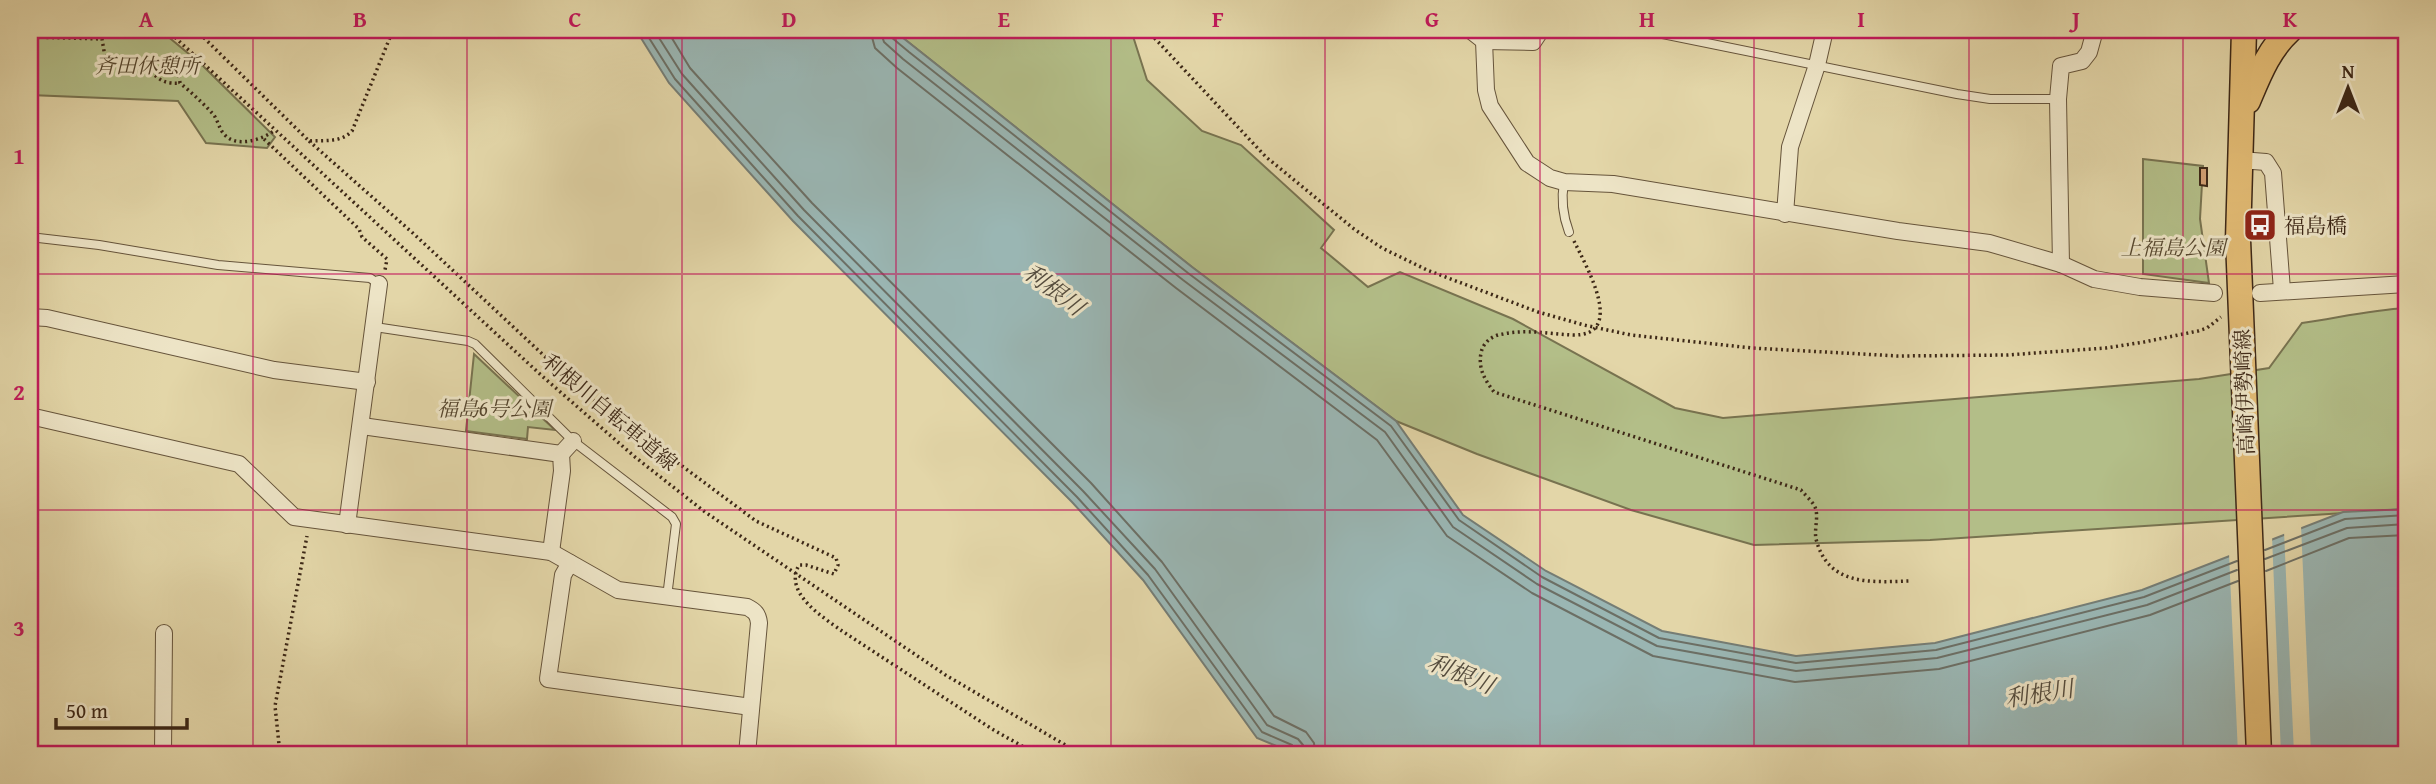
<svg xmlns="http://www.w3.org/2000/svg" width="2436" height="784" font-family="'Gentium Book Plus','Noto Serif JP',serif">
	<rect width="100%" height="100%" fill="#e3d6a8"/>
	<filter id="stains"><feTurbulence type="fractalNoise" baseFrequency=".00286" numOctaves="4"/><feColorMatrix values="0 0 0 0 .2 0 0 0 0 .09 0 0 0 0 .02 0 0 0 .5 -.17"/></filter>
	<radialGradient id="worn" r=".72"><stop offset=".6" stop-color="#630" stop-opacity="0"/><stop offset="1" stop-color="#630" stop-opacity=".3"/></radialGradient>
	<g fill="#b3be88" stroke="#787350" stroke-width="2">
		<path d="M30,30H160L201,64L275,137L267,148L206,143L178,101L30,95Z"/>
		<path d="M893,30H1131L1147,80L1202,131L1241,145L1334,230L1321,248L1368,287L1400,272L1513,319L1675,408L1723,418L2199,379L2269,368L2302,323C2337,318 2371,310 2406,308V509L1930,540L1754,545L1631,510L1477,454L1396,421L1192,267Z"/>
		<path d="M2143,159L2203,166L2200,219L2209,283L2143,274Z"/>
		<path d="M474,354L555,430L528,427L527,439L466,431Z"/>
	</g>
	<path fill="#9ab6b3" stroke="#757d75" stroke-width="2" d="M636,30H893L1192,267L1396,421L1463,515L1546,571L1662,631L1796,656L1935,643L2142,590L2343,512L2406,509V754H1296L1257,738L1143,580L1072,502L793,221L669,83Z"/>
	<g fill="#e3d6a8">
		<path d="M2301,525L2311,754H2294L2284,531Z"/>
		<path d="M2272,536L2281,754H2238L2229,553Z"/>
	</g>
	<g fill="none" stroke-linecap="round" stroke-linejoin="round">
		<g stroke="#6c6f65" stroke-width="2">
			<path d="M644,30L675,79L798,216L1077,497L1148,575L1262,732L1292,745L1296,754"/>
			<path d="M654,30L682,74L804,210L1083,491L1155,569L1267,725L1298,739L1303,745L1304,754"/>
			<path d="M667,30L690,68L812,203L1091,483L1162,562L1274,716L1306,732L1314,743L1315,754"/>
			<path d="M870,30L875,48L897,68L1176,288L1377,440L1447,536L1532,593L1653,656L1795,682L1939,669L2150,615L2238,581"/>
			<path d="M880,30L884,42L903,59L1183,280L1385,432L1453,527L1537,584L1657,646L1796,671L1937,658L2147,605L2237,570"/>
			<path d="M889,30L891,37L909,52L1188,273L1391,426L1459,520L1542,577L1659,638L1796,663L1936,650L2144,597L2237,561"/>
			<path d="M2265,550L2345,519L2406,515"/>
			<path d="M2265,559L2347,528L2406,524"/>
			<path d="M2266,571L2349,538L2406,535"/>
		</g>
	</g>
	<path fill="#d3a174" stroke="#3d2817" stroke-width="2" d="M2200,168H2207V186L2200,185Z"/>
	<g fill="none" stroke-linecap="round" stroke-linejoin="round">
		<defs>
			<g id="lane">
				<path d="M1643,30L1957,94L1990,99H2058"/>
				<path d="M1564,182C1561,199 1563,216 1569,232"/>
				<path d="M30,237L99,245L218,265L370,278L379,284"/>
				<path d="M375,327L468,341L475,344L573,441L672,517L676,524L667,597"/>
				<path d="M538,754V750"/>
			</g>
			<g id="street">
				<path d="M1470,30L1484,41L1533,42L1541,30"/>
				<path d="M1484,41L1486,90L1490,106L1527,163L1550,178L1564,182L1613,184L1898,231L1989,243L2061,264L2094,279L2140,287L2214,293"/>
				<path d="M2240,160L2266,162L2273,173L2282,290"/>
				<path d="M1785,214L1790,147L1817,65L1825,30"/>
				<path d="M2061,264L2058,99L2061,66L2082,61L2089,52L2095,30"/>
				<path d="M2260,293L2406,284"/>
				<path d="M30,317L47,318L274,370L367,382"/>
				<path d="M30,416L239,464L294,517L551,552L618,590L747,607C755,611 758,614 759,623L747,754"/>
				<path d="M362,426L561,454L562,471L551,552"/>
				<path d="M561,454L573,441"/>
				<path d="M347,525L379,284"/>
				<path d="M570,563L563,575L548,679L751,707"/>
				<path d="M163,754L164,633"/>
			</g>
			<g id="primary">
				<path d="M2244,30L2238,240L2259,754"/>
				<path d="M2248,101C2259,75 2269,49 2290,30"/>
			</g>
		</defs>
		<use href="#lane" stroke="#66543b" stroke-width="10"/>
		<use href="#street" stroke="#66543b" stroke-width="18"/>
		<use href="#primary" stroke="#3d2817" stroke-width="27"/>
		<g stroke="#3d2817" stroke-width="3.5" stroke-dasharray="2 3.5" stroke-linecap="butt">
			<path d="M167,30L542,376L635,457L705,512L947,676L1081,754"/>
			<path d="M196,30L309,141C324,140 341,143 352,131L393,30"/>
			<path d="M1147,30L1266,157L1354,229L1382,248L1427,270L1538,312L1584,325L1631,335L1752,348L1898,356L2007,355L2106,348L2144,342L2198,331L2207,328L2221,317"/>
			<path d="M30,37L102,39L106,63C116,64 130,63 140,66C157,71 155,85 180,83"/>
			<path d="M197,55L179,75L180,83C192,93 203,103 213,114C218,120 219,129 224,134C236,149 264,139 275,130"/>
			<path d="M264,139L359,229L362,237L387,259L385,270"/>
			<path d="M309,141L415,235L584,393L756,521L836,558L838,565L834,574L806,565H799C783,593 823,617 842,631L992,729L1036,754"/>
			<path d="M1574,241C1586,266 1627,336 1573,335C1550,334 1527,329 1503,334C1493,335 1483,342 1481,353C1478,369 1485,380 1494,392L1801,490C1805,495 1812,501 1815,507C1819,516 1814,529 1816,539C1828,587 1872,582 1910,581"/>
			<path d="M280,754L275,706L307,536"/>
		</g>
		<use href="#lane" stroke="#ede4c6" stroke-width="8"/>
		<use href="#street" stroke="#ede4c6" stroke-width="16"/>
		<use href="#primary" stroke="#e2bb74" stroke-width="24"/>
	</g>
	<path fill="none" stroke="#c2185b" stroke-width="2" stroke-opacity="0.55" d="M253,30V754M467,30V754M682,30V754M896,30V754M1111,30V754M1325,30V754M1540,30V754M1754,30V754M1969,30V754M2183,30V754M30,274H2406M30,510H2406"/>
	<defs>
		<symbol id="bus-square" viewBox="-11 -11 22 22"><rect x="-9" y="-9" width="18" height="18" rx="4" fill="#8f2418" stroke="#ede4c6"/><path d="M-5-6H5V4H4V6H2V4H-2V6H-4V4H-5ZM-3.5-4V0h7V-4ZM-3.5 1.2v1.5H-2V1.2ZM2 1.2v1.5H3.5V1.2Z" fill="#fff"/></symbol>
	</defs>
	<g fill-rule="evenodd">
		<use href="#bus-square" x="2241" y="206" width="38" height="38"/>
	</g>
	<g text-anchor="middle" dominant-baseline="central" stroke-width="6" stroke-linejoin="round" paint-order="stroke">
		<g font-size="21" font-style="italic" fill="#55462e" stroke="#ede4c6">
			<text x="147" y="65">斉田休憩所</text>
			<text x="2173" y="247">上福島公園</text>
			<text x="494" y="408">福島6号公園</text>
		</g>
		<g font-size="21" fill="#3d2817" stroke="#ede4c6" text-anchor="start">
			<text x="2284" y="225">福島橋</text>
		</g>
		<g font-size="21" fill="#3d2817" stroke="#ede4c6">
			<text transform="translate(2244 392) rotate(-92)">高崎伊勢崎線</text>
			<text transform="translate(610 412) rotate(40)">利根川自転車道線</text>
		</g>
		<g font-size="23" font-style="italic" fill="#544c3e" stroke="#ede4c6">
			<text transform="translate(1054 289) rotate(37)">利根川</text>
			<text transform="translate(1461 673) rotate(22)">利根川</text>
			<text transform="translate(2039 693) rotate(-9)">利根川</text>
		</g>
	</g>
	<rect width="2436" height="784" fill="none" stroke="#e3d6a8" stroke-width="77"/>
	<g transform="translate(2348 88)" stroke="#ede4c6" stroke-width="5" paint-order="stroke">
	<path d="M0-5L12 26L0 18L-12 26Z" fill="#3d2817"/>
	<text y="-10" font-size="19" font-weight="bold" text-anchor="middle" fill="#3d2817">N</text>
	</g>
	<path d="M56 718v10h131v-10" fill="none" stroke="#3d2817" stroke-width="3.5"/>
	<text x="66" y="718" font-size="21" fill="#3d2817" stroke="#ede4c6" stroke-width="5" paint-order="stroke">50 m</text>
	<rect x="38" y="38" width="2360" height="708" fill="none" stroke="#c2185b" stroke-width="2.5"/>
	<g font-size="23" text-anchor="middle" font-weight="bold" fill="#c2185b">
		<text x="146" y="27">A</text>
		<text x="360" y="27">B</text>
		<text x="575" y="27">C</text>
		<text x="789" y="27">D</text>
		<text x="1004" y="27">E</text>
		<text x="1218" y="27">F</text>
		<text x="1432" y="27">G</text>
		<text x="1647" y="27">H</text>
		<text x="1861" y="27">I</text>
		<text x="2076" y="27">J</text>
		<text x="2290" y="27">K</text>
		<text x="19" y="164">1</text>
		<text x="19" y="400">2</text>
		<text x="19" y="636">3</text>
	</g>
	<rect width="100%" height="100%" filter="url(#stains)"/>
	<rect width="100%" height="100%" fill="url(#worn)"/>
</svg>
